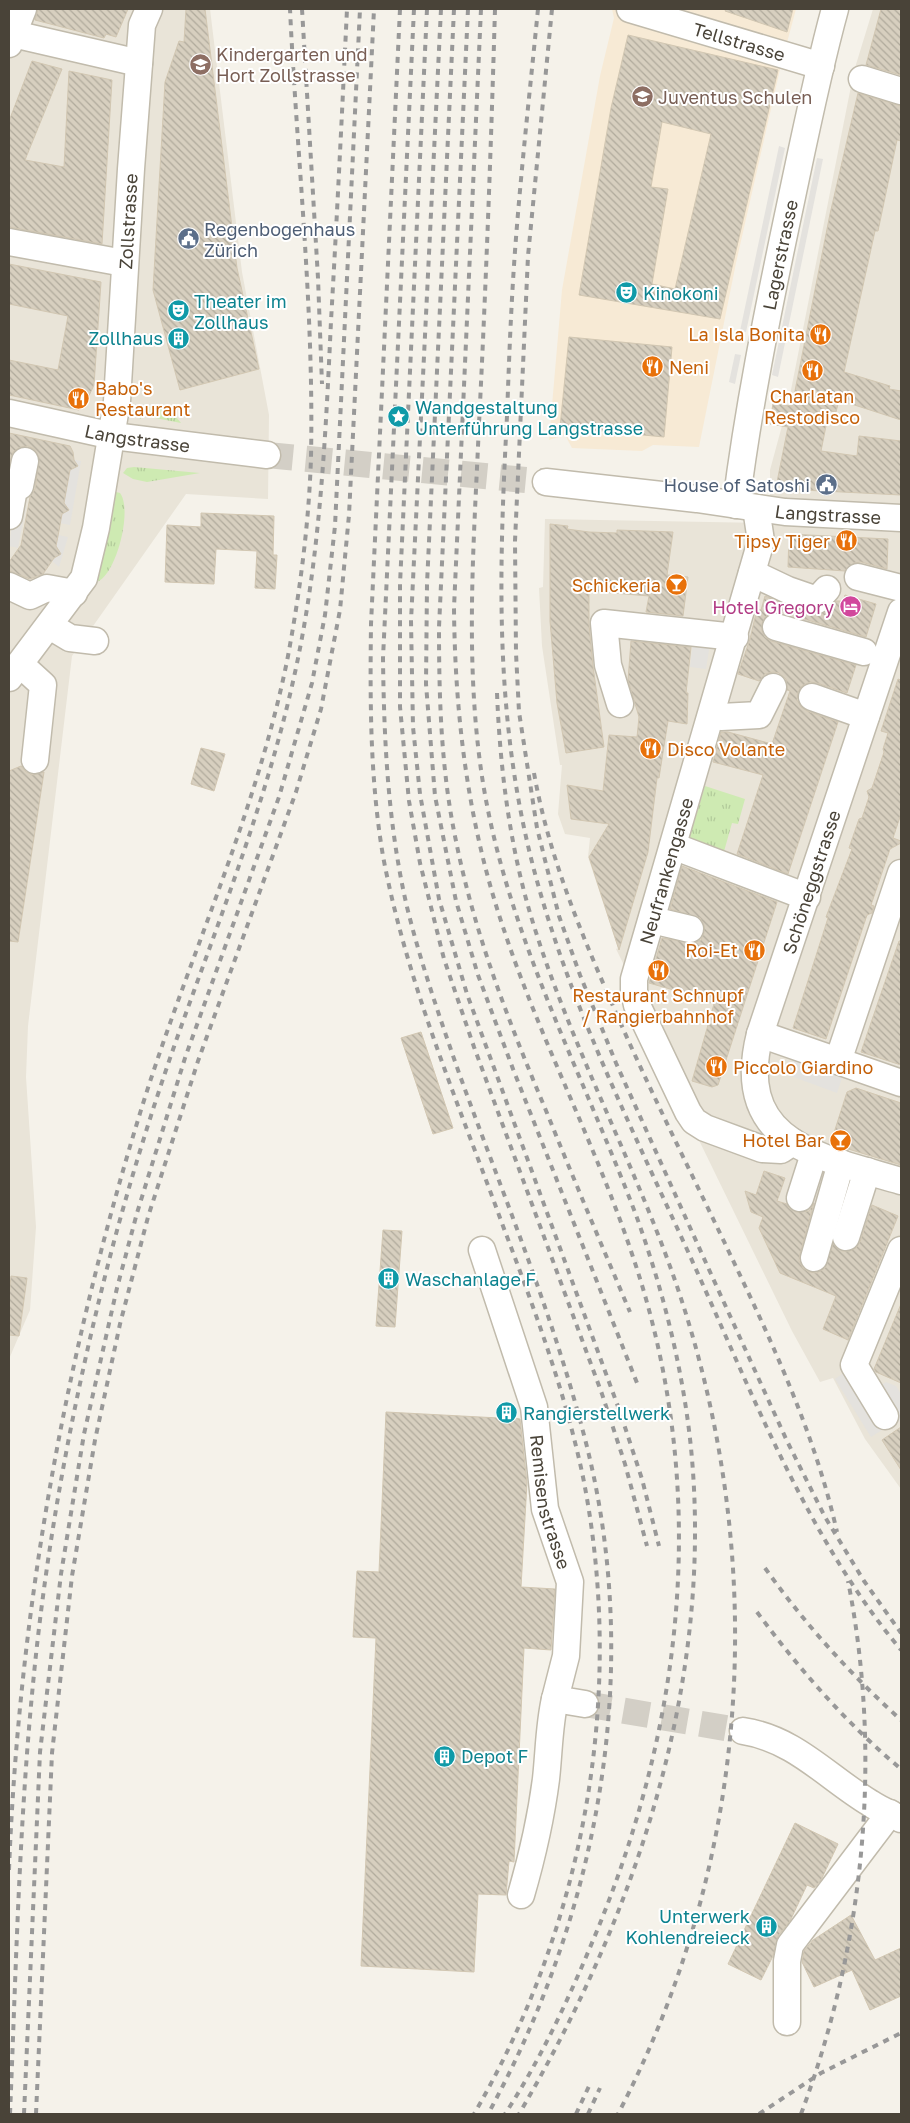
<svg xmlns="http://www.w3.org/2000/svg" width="910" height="2123" font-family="'Golos Text',sans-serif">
	<defs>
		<pattern id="grass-tufts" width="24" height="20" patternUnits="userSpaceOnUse" patternTransform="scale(1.25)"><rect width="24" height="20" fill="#ceeab2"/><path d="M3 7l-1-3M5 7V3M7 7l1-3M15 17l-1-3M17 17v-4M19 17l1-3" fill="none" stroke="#b2ca9a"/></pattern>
		<pattern id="building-back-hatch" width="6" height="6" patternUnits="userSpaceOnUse" patternTransform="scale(1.25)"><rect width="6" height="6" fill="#d7cfbf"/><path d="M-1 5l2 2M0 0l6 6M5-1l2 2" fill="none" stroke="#b0aa9c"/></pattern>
	</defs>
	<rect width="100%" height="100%" fill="#f5f2ea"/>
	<g fill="#e9e4d8">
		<path d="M9,9H210L242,272L269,415L268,499L186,494L72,656L28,1026L26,1077L36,1227L30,1310L9,1359Z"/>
		<path d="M873,9H901V1489L865,1439L833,1378L820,1382L792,1331L694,1130L623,970L624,965L616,949L618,948L588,857L590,838L565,834L558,814L562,765H560L542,646L539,588L543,587L545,519L770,523V470L789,400L854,71Z"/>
	</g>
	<path fill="#f7ead5" d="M612,9H796L781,65L736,263L699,447L653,445L642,451L572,448L565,435L549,440L562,290L600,76L614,18Z"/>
	<g fill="url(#grass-tufts)">
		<path d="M152,406L173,413L181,423L145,416H141V419L137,417L144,408Z"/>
		<path d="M134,467L200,473L147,482L133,479L123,473L127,468Z"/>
		<path d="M116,492L120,493C133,510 116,575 97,582Z"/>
		<path d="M705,786L745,799L738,824L732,823L723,855L688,842Z"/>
	</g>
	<g fill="#e4e2de">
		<path d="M779,146L785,148L746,332L740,331Z"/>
		<path d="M817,158L823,159L778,377L772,375Z"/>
		<path d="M735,354L741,355L735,384L729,382Z"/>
		<path d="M71,459L81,461L70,525L59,523Z"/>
		<path d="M15,505L26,507L18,548L9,546Z"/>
		<path d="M58,535L68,537L59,567L52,561Z"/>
		<path d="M693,642L710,644L706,669L690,667Z"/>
		<path d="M794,1058L843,1075L837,1093L788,1075Z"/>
		<path d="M845,1372L882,1430L871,1437L835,1379Z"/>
		<path d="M886,1382L896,1386L901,1394V1420L899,1421L878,1387Z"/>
	</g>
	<g fill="url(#building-back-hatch)" stroke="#d2c7b2" fill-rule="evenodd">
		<path d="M38,9H128L116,37L106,34L104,38L35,20Z"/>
		<path d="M186,9H205L237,268L259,369L180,390L153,290L165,82L179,41L184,42Z"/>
		<path d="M726,9H793L787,32L725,11Z"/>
		<path d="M881,9H901V75L866,65Z"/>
		<path d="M628,35L778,70L720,319L579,295L611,108ZM662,122L711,134L675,289L652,284L668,189L651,187Z"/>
		<path d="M32,61L62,69L25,160L64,167L69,71L112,80L102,244L9,227V121Z"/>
		<path d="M858,93L901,106V141L897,140L878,231H875L844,372L890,386L889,389L901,391V420L839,400L836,412L829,411L821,451L857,456L859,436L901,441V495L783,489L777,482L788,427L770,424L773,403L792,406L830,214Z"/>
		<path d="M9,264L101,282L94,385L86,402L79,410L9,395V360L58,370L68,316L9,304Z"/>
		<path d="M569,337L672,347L664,437L560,427Z"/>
		<path d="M9,433L70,446L73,452L74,460L78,466L70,470L64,503L69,510L62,514L58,536L56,546L61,554L54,558L43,574L30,579L9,571V562L21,545L30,497L35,489L39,457L34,449L28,446L21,447L13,452L9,466Z"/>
		<path d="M201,513L274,516L273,555H277L275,589L255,588L257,551L216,549L214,584L165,582L167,525L201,527Z"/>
		<path d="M550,524L568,526L567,529L589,532L617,533V530L673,532L667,575L688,577L683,616L646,612L649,596L589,591V624L593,666L604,747L566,753L557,703L550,621Z"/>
		<path d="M789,534L888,539L887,569L861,562L854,563L845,571L788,567Z"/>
		<path d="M845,595L876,604L866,637L780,612L772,613L766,616L762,623V631L765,637L771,641L856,665L847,693L817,683L810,682L802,686L798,692L797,700L801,707L807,711L838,722L788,874L737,854L763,775L713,762L721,732H728L772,744L790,691L787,690L786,679L779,673L773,672L765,674L759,681L738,674L750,639L757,609L761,610L765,596L812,614L820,615L828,610L836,601H843Z"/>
		<path d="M631,641L691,647L686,693H688L687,724L668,721L659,778H657L648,852L619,950L589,857L609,824L571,819L567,785L603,791L609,735L637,737L639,717L628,680Z"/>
		<path d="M898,679L901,680V814L893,838L901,841V843L890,849L871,905L874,906L872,913L867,915L826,1039L793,1028L828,918L826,917L852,849L849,848L859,819L862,818L869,797L867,791L872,788L884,752L883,749L888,733L881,731Z"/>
		<path d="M201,748L225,754L214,791L191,784Z"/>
		<path d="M21,766L26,772L33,775L44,772L18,942L9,941V771Z"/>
		<path d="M682,866L777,902L718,1085L712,1087L692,1081L714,1004L691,995L649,983L662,938L694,943L701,940L704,933V925L700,918L670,909Z"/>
		<path d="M899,941H901V1065L861,1052Z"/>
		<path d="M421,1032L453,1128L433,1134L401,1038Z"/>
		<path d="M856,1088L901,1103V1165L835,1145L832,1139L847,1092Z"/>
		<path d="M764,1171L785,1178L777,1201L787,1204L789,1208L796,1212L809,1211L814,1203L800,1254L799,1261L803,1268L809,1272L817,1273L825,1268L833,1244L842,1251H850L856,1248L860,1242L872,1205L898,1216L848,1340L823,1329L836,1296L780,1273L759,1228L763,1217L751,1212L745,1191L756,1195Z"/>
		<path d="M383,1230L402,1231L395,1327L376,1326Z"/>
		<path d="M11,1276L27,1278L19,1336L9,1335V1295Z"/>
		<path d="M901,1304V1383L876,1372L874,1369Z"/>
		<path d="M500,1407L515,1408L514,1418L520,1419L527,1483L521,1587L555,1589L551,1650L524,1648L514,1862L509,1861L506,1895L478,1894L474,1972L361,1966L376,1638L353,1637L357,1571L379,1572L386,1412L499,1418Z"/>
		<path d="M901,1427V1470L882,1440Z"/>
		<path d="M795,1823L838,1844L821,1880L814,1888L807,1885L790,1921L778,1936L773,1956L761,1980L728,1964Z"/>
		<path d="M851,1915L875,1960L901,1948V1996L870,2010L852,1970L814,1987L802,1962L804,1951L813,1940Z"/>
	</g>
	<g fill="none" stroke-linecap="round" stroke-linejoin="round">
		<g stroke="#d3cfc6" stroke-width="26" stroke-dasharray="26 13" stroke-linecap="butt">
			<path d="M267,455L546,482"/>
			<path d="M585,1704L743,1731"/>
		</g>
		<defs>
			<g id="minor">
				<path id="s1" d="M630,9L821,66"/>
				<path d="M9,33L139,63"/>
				<path d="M9,44L23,9"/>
				<path d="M862,79L901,91"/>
				<path d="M9,242L124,263"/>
				<path id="s2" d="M9,413L113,436L267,455"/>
				<path id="s3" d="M546,482L697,499L785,512L901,518"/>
				<path id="s4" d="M736,505C748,409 767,315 787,220C802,150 816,78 835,9"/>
				<path d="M756,508L761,541L634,979V991L637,1005L688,1112L694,1121L705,1128L762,1149L781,1150L793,1142"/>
				<path d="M9,516L14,489L20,486L25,461"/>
				<path d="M752,573L788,590L817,600L827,589"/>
				<path d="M858,577L901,588"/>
				<path d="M9,586L30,596L47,588L74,593"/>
				<path d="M901,612L760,1034C732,1144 820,1157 901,1181"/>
				<path d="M50,626L70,638L95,641"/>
				<path d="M776,627L864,652"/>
				<path d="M20,664L43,685L35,760"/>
				<path id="s5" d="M9,678L84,578L96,528L117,401L131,169L142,25L149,9"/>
				<path d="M812,697L866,716"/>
				<path d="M620,704L608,665L604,623L735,637"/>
				<path d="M713,712L721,717L759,715L773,687"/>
				<path d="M673,846L807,897"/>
				<path d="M652,920L690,929"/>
				<path d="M760,1034L901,1083"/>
				<path d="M838,1061L901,873"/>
				<path d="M800,1198L814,1154"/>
				<path d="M846,1237L867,1171"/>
				<path id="s6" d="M482,1250L534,1407L545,1509L570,1582L566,1656L555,1699L585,1704"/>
				<path d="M814,1258L841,1163"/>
				<path d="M885,1416L854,1365L901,1250"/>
				<path d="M743,1731C795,1739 827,1777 870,1803C880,1810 891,1814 901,1819"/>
				<path d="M521,1895C532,1857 541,1818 546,1779C549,1752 549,1725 555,1699"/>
				<path d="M787,2022V1961L790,1945L890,1813"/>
			</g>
		</defs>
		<use href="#minor" stroke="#c1bbac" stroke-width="29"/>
		<use href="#minor" stroke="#fff" stroke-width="26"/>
		<g stroke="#989898" stroke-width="4" stroke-dasharray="6 6" stroke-linecap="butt">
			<path d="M302,9L318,278L322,384"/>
			<path d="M400,9L371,624C370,702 370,779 383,856C407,984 459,1105 503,1226C534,1308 565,1391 583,1477C626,1694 585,1923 474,2114"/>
			<path d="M414,9L383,658C384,742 388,825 407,907C421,964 440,1018 459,1073C503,1195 553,1314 585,1439C644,1667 600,1909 488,2114"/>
			<path d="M427,9L400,584V707L409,801L420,863L444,959L474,1047L602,1394L625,1464L647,1546"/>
			<path d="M441,9L411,621L413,727L420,794L439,899L467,994L620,1412L642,1479L659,1546"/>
			<path d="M454,9L427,584L426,684L435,796L456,901L478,975L513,1069L637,1383"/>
			<path d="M468,9L439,627C439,699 441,770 456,841C475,936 510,1025 547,1113C574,1180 602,1246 630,1312"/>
			<path d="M481,9L454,608C455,717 468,823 503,927C539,1037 594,1141 631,1251C710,1481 687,1715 594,1938C569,1998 541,2059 505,2114"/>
			<path d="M495,9C491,147 486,285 479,424C474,543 464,664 483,783C508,936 582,1072 636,1215C663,1290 683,1369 691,1448C714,1682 636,1915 519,2114"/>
			<path d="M538,9C530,90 521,170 515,251C511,306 509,361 507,416C499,570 494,715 533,866C570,1009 639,1142 699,1276C757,1405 810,1541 901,1650"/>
			<path d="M552,9L528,256L515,541L516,653L519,712L537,828L559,916L580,975L616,1063L711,1274L787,1441L825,1517L864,1581L901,1633"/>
			<path d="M497,693C500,767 509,841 530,913C563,1024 617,1129 659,1237C771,1523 761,1840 618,2114"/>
			<path d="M534,773C548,852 578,926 610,999C647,1085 689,1168 729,1252C772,1342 815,1434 837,1532"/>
			<path d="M765,1568C805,1624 850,1674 901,1720"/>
			<path d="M757,1612C800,1670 846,1723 901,1769"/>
			<path d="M9,1870C19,1611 65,1357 141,1110C188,958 257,813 288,656C300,591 309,523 311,457C314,307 297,158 290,9"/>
			<path d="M10,2114C16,1971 19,1827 33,1684C47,1537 75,1391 112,1249C133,1170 158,1090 186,1013C230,891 277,770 301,643C321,537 326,428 331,321C337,217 342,113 347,9"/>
			<path d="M24,2114L40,1752L61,1574L84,1434L117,1288L137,1213L185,1058L279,797L312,683L325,615L335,526L360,9"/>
			<path d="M36,2114L52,1753L72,1576L95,1440L120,1324L148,1217L198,1061L296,792L321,709L340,610L349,515L374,9"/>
			<path d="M576,2114L590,2084"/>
			<path d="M588,2114L600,2088"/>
			<path d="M759,2114L821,2073L901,2033"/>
			<path d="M801,2114C864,1946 883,1758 848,1581"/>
		</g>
	</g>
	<defs>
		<symbol id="school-disc" viewBox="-11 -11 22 22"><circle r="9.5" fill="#8d6e63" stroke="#fff"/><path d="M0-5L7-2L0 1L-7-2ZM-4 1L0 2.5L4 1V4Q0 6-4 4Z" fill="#fff"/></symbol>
		<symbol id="civic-disc" viewBox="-11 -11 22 22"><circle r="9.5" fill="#5c6f8a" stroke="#fff"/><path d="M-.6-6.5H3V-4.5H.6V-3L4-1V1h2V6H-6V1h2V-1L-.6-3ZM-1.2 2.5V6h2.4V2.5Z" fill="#fff"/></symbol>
		<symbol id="theatre-disc" viewBox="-11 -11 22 22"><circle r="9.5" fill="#0f9aa8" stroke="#fff"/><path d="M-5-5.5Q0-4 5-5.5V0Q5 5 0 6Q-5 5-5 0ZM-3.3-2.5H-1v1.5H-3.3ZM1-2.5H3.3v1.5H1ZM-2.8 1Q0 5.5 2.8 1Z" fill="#fff"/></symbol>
		<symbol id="restaurant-disc" viewBox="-11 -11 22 22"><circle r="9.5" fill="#e8710a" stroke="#fff"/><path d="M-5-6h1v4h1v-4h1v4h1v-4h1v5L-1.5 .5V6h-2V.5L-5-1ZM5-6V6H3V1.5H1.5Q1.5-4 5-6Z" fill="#fff"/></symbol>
		<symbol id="building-disc" viewBox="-11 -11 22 22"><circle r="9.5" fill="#0f9aa8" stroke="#fff"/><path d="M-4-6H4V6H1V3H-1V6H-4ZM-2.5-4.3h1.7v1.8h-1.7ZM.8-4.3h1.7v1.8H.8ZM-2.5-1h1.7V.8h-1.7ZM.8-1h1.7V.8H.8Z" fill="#fff"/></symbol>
		<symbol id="sight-disc" viewBox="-11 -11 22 22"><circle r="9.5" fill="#0f9aa8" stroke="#fff"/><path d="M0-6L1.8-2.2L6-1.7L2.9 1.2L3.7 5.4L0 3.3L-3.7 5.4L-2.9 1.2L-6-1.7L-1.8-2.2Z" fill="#fff"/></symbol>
		<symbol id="bar-disc" viewBox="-11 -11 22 22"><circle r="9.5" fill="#e8710a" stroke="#fff"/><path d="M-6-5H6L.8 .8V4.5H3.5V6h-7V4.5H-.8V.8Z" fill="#fff"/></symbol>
		<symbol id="hotel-disc" viewBox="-11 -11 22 22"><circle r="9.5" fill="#d1479c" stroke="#fff"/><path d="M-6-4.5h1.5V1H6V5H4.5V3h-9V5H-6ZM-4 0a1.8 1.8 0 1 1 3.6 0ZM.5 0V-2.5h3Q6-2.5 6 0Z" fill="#fff"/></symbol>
	</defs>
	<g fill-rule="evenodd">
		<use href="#school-disc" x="188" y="52" width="25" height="25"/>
		<use href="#school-disc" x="630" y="84" width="25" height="25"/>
		<use href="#civic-disc" x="176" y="226" width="25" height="25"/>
		<use href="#theatre-disc" x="614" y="280" width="25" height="25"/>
		<use href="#theatre-disc" x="166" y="298" width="25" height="25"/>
		<use href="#restaurant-disc" x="808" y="322" width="25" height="25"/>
		<use href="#building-disc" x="166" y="326" width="25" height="25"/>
		<use href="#restaurant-disc" x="640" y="354" width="25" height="25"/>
		<use href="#restaurant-disc" x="800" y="358" width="25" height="25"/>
		<use href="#restaurant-disc" x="66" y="386" width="25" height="25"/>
		<use href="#sight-disc" x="386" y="404" width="25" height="25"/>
		<use href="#civic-disc" x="814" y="472" width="25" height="25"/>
		<use href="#restaurant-disc" x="834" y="528" width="25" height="25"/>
		<use href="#bar-disc" x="664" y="572" width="25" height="25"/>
		<use href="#hotel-disc" x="838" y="594" width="25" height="25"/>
		<use href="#restaurant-disc" x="638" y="736" width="25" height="25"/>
		<use href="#restaurant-disc" x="742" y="938" width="25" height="25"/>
		<use href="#restaurant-disc" x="646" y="958" width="25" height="25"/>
		<use href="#restaurant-disc" x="704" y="1054" width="25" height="25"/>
		<use href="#bar-disc" x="828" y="1128" width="25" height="25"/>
		<use href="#building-disc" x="376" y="1266" width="25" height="25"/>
		<use href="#building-disc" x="494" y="1400" width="25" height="25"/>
		<use href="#building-disc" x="432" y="1744" width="25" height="25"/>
		<use href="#building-disc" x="754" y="1914" width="25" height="25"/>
	</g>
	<g text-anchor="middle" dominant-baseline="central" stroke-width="4" stroke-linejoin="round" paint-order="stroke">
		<g font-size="18" fill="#494338" stroke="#fff">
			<text stroke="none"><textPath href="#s1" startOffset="114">Tellstrasse</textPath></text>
			<text stroke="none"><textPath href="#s5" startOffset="485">Zollstrasse</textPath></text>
			<text stroke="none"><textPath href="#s4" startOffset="254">Lagerstrasse</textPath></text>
			<text stroke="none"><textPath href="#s2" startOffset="131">Langstrasse</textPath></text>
			<text stroke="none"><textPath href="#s3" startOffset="284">Langstrasse</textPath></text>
			<text transform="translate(666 871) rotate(-74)">Neufrankengasse</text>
			<text transform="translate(811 882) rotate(-72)">Schöneggstrasse</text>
			<text stroke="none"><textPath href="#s6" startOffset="262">Remisenstrasse</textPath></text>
		</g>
		<g font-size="18" fill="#785e54" stroke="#fff" text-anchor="start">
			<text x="216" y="54">Kindergarten und<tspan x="216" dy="21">Hort Zollstrasse</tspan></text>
			<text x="658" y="97">Juventus Schulen</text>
		</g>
		<g font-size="18" fill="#4e5e75" stroke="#fff" text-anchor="start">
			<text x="204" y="229">Regenbogenhaus<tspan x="204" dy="21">Zürich</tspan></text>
			<text x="810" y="485" text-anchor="end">House of Satoshi</text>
		</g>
		<g font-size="18" fill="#0d838f" stroke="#fff" text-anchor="start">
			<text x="643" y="293">Kinokoni</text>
			<text x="194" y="301">Theater im<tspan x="194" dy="21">Zollhaus</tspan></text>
			<text x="163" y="338" text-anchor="end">Zollhaus</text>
			<text x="415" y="407">Wandgestaltung<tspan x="415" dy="21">Unterführung Langstrasse</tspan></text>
			<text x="405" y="1279">Waschanlage F</text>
			<text x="523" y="1413">Rangierstellwerk</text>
			<text x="461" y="1756">Depot F</text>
			<text x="750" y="1916" text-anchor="end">Unterwerk<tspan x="750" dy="21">Kohlendreieck</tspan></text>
		</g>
		<g font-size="18" fill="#c56008" stroke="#fff" text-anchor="end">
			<text x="805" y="334">La Isla Bonita</text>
			<text x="669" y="367" text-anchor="start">Neni</text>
			<text x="95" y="388" text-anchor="start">Babo's<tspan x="95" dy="21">Restaurant</tspan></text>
			<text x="812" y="396" text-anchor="middle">Charlatan<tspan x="812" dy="21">Restodisco</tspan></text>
			<text x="830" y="541">Tipsy Tiger</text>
			<text x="661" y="585">Schickeria</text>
			<text x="667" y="749" text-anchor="start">Disco Volante</text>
			<text x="738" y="950">Roi-Et</text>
			<text x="658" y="995" text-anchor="middle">Restaurant Schnupf<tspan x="658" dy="21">/ Rangierbahnhof</tspan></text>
			<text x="733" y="1067" text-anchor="start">Piccolo Giardino</text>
			<text x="824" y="1140">Hotel Bar</text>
		</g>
		<g font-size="18" fill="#b23c85" stroke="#fff" text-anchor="end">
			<text x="834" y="607">Hotel Gregory</text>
		</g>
	</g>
	<rect width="910" height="2123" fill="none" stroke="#494338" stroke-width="20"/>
</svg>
